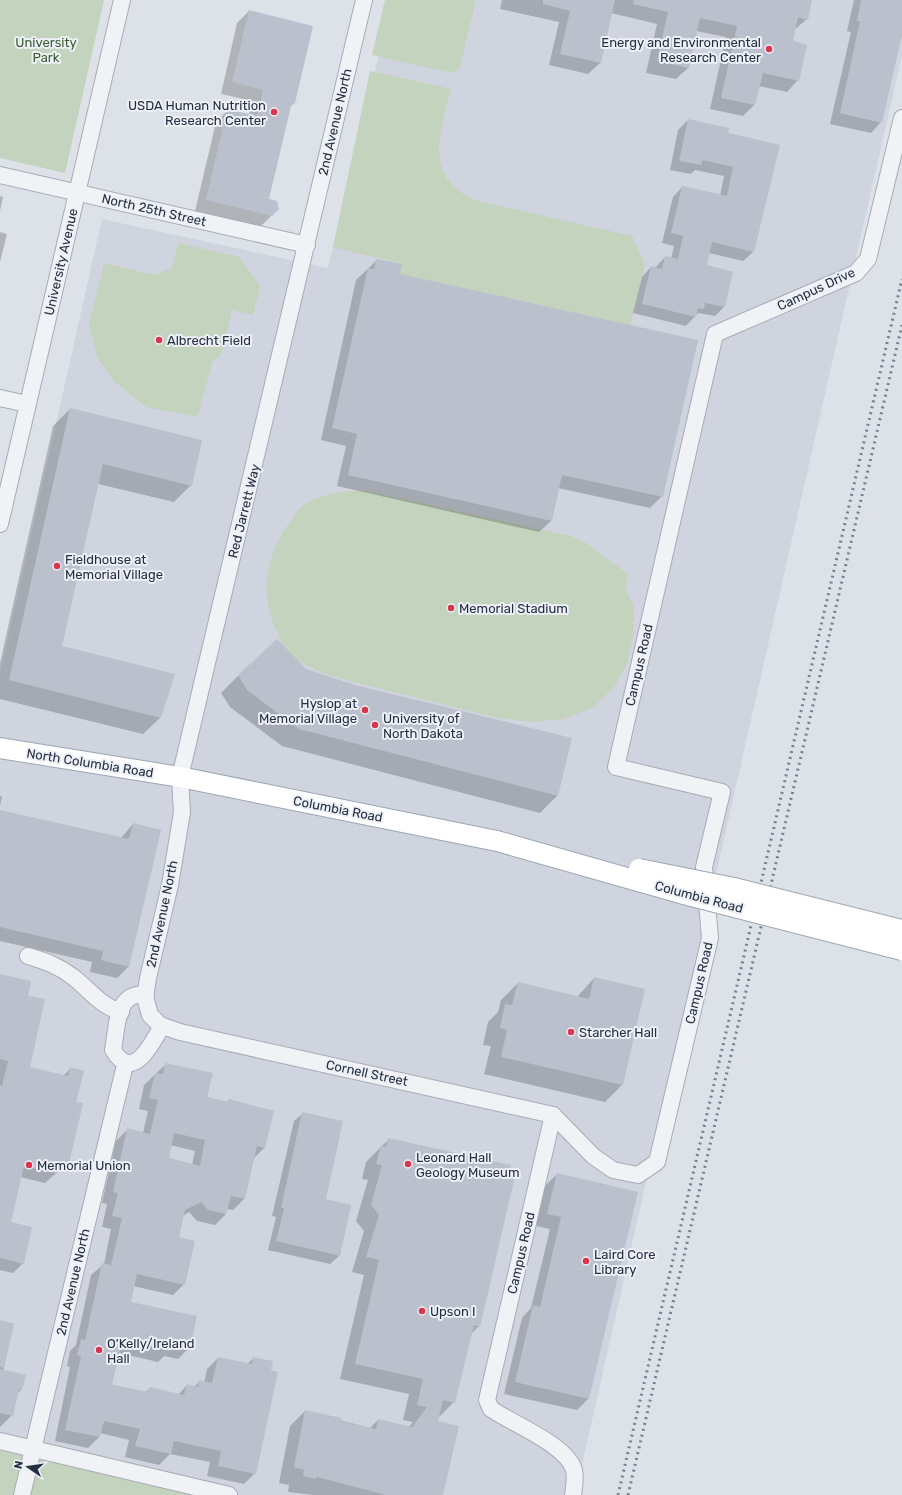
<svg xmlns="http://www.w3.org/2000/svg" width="902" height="1495" font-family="Rubik,sans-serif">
	<rect width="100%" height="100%" fill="#dde2e8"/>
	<path fill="#cfd4de" d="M392,0H902V55L575,1495H0V673L102,219L328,268Z"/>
	<g fill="#c3d3bd">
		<path d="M0,0H104L65,173L0,158Z"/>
		<path d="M385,0H476L460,67L452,73L372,55Z"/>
		<path d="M370,71L451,89C440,134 422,179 478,201L632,236L645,265L630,325L400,274L402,264L333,247Z"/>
		<path d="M178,243L239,257L260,286L253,315L232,310L221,354L213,361L197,417L146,407L115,382L98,359L89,325L104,263L155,275L166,270L171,271Z"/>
		<path d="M347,491H367L570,536L586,543L628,574L625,589L634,606L633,635L627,663L615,686L594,707L563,719L530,722L493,717L334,677C317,671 298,664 286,650C283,646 280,639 278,634C259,596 265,555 290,522C293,517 297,511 301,507C313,497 332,494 347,491Z"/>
		<path d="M0,1441L229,1495H0Z"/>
	</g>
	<g fill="#0003" fill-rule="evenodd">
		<path d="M502,0H811L807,19L794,30L792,42L798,80L787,92L759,86L754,105L743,116L710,109L726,37L696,31L688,68L676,79L646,73L657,24L611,13L600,63L588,74L549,65L559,22L500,9Z"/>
		<path d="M854,0H902V34L881,122L871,133L830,124L851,32L847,31Z"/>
		<path d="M249,11L290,107L268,200L278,209L260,227L195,211L216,122L228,110L249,115L252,101L221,94L237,23Z"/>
		<path d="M688,120L727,134L778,146L753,252L743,261L709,253L706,266L732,272L724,307L715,316L698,313L686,326L633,313L642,277L651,267L655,268L665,257L671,259L674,246L662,243L673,197L682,187L720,196L724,176L695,170L691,174L670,170L678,130Z"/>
		<path d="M0,196L3,197L0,211Z"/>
		<path d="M0,232L7,234L0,262Z"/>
		<path d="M377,260L399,275L662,496L650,508L558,488L551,521L539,532L337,486L346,446L321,440L356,280Z"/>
		<path d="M70,409L191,485L174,502L98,484L61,646L161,717L143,734L0,699V663L53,426Z"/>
		<path d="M305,670L355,686L571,739L557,796L540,813L282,746L230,707L221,693L238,676Z"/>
		<path d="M0,796H2L0,806Z"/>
		<path d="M0,811L121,838L133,824L129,966L117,978L90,972L92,962L0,941Z"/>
		<path d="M0,975L27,996L29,1068L63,1076L70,1069L75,1103L68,1163L45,1183L20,1177L10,1223L23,1263L13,1273L0,1270Z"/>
		<path d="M594,978L644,990L622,1085L605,1102L484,1074L491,1046L483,1045L488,1022L498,1012L501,1000L518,983L577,997Z"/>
		<path d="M166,1064L206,1098L227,1102L229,1100L264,1148L253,1159L244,1199L233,1210L227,1209L226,1214L215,1225L197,1221L189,1212L183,1216L178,1238L184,1284L173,1295L133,1286L130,1302L189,1348L178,1359L164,1356L158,1362L119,1353L111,1385L146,1392L150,1388L178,1395L187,1385L194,1387L199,1382L204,1383L207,1369L218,1358L247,1364L254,1358L255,1473L244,1484L207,1476L210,1462L170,1454L159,1465L125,1457L129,1440L100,1433L99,1437L88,1448L55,1441L70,1367L67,1366L70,1351L76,1345L91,1275L104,1264L111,1229L102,1227L107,1204L102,1203L116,1141L127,1130L143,1133L148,1111L139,1109L144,1085ZM170,1145L195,1151L192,1165L167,1159Z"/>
		<path d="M303,1113L325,1200L350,1206L339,1256L330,1264L268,1250L276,1217L272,1216L294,1121Z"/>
		<path d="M389,1139L479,1326L470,1335L454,1402L438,1418L437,1422L442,1495H314L288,1492L289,1485L279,1483L290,1426L305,1411L370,1428L378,1420L409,1427L413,1422L403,1420L409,1394L340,1379L364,1275L352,1272L364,1231L356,1221L368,1180L362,1179L366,1162Z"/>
		<path d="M557,1174L636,1193L588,1399L577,1410L504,1394L522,1318L531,1308L550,1229L536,1226L545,1186Z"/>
		<path d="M0,1321L13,1324L3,1371L21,1390L17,1394L12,1415L0,1427Z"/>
	</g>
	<g fill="#bac0cc" fill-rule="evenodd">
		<path d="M543,0H615L601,63L560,54L570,11L543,4Z"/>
		<path d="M634,0H812L808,20L798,17L793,41L807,45L799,81L763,73L755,105L721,98L737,26L700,18L689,68L657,61L668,12L633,4Z"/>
		<path d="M861,0H902V34L882,123L840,113L860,21H857Z"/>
		<path d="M249,10L313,26L295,103L291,106L269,199L277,201L279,209L272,216L206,200L227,109L257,116L263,90L232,82Z"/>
		<path d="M688,119L729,128L728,133L780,145L754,252L712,242L707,265L733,272L725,307L705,303L704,309L698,308L696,317L642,304L651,266L662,269L665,256L678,259L683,236L671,233L682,186L727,196L733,167L703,160L701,165L679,161Z"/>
		<path d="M376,259L402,264L400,274L698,340L663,497L562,475L552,521L348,475L357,434L332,428L368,268L374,269Z"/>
		<path d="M70,408L202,440L192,486L103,464L62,646L175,674L161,718L9,680Z"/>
		<path d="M277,639L306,669L355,685L572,738L558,796L299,729L247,690L238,675Z"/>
		<path d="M0,810L129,839L133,823L161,830L129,967L101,960L103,951L0,927Z"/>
		<path d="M0,974L31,981L28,996L45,999L30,1067L68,1076L70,1067L84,1071L76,1102L83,1103L69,1164L59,1161L56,1173L24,1166L11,1222L32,1227L24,1264L0,1258V1085L2,1086L8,1061L0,1059Z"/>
		<path d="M594,977L645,989L623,1085L501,1057L507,1030L500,1028L505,1004L512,1005L518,982L589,999Z"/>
		<path d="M165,1063L213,1073L207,1097L229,1102V1099L274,1111L265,1148L257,1146L245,1199L231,1196L226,1214L208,1210L201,1202L185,1210L179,1237L195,1241L185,1285L137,1274L131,1302L197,1316L190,1349L172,1344L170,1351L122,1340L112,1385L148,1392L150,1387L184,1395L187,1384L198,1387L199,1380L212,1383L218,1357L252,1364L253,1357L273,1361L271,1370L278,1372L256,1474L218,1466L221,1451L174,1441L171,1454L135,1446L140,1429L104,1421L100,1437L65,1430L81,1356L77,1355L81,1339L85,1340L102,1263L111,1265L122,1218L112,1216L118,1193L113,1192L127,1128L150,1134L158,1100L149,1098L155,1073L163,1074ZM174,1133L205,1140L200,1166L169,1158Z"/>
		<path d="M302,1112L343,1121L326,1199L351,1205L340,1256L276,1241L284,1208H281Z"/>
		<path d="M388,1138L511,1165L509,1174L515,1176L480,1327L474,1325L455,1403L443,1400L438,1421L459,1426L443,1495H386L317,1477L316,1479L303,1476L304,1470L294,1467L305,1410L341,1418V1421L376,1429L378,1419L412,1427L427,1407L417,1405L423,1379L355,1364L379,1260L366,1257L379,1215L371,1205L382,1165L376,1164L381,1146L386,1147Z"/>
		<path d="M557,1173L638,1192L589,1399L515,1382L533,1305L540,1307L561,1217L547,1214Z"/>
		<path d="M0,1320L14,1324L4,1368L0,1367Z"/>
		<path d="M0,1369L26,1375L22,1390L19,1389L13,1416L0,1413Z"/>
	</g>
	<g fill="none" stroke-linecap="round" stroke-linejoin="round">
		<defs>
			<g id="minor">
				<path d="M364,0L180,777L182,812L170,885L148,978L145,997L150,1015L160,1025L180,1032L553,1115L593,1156L613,1170L638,1175L657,1162L710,938L704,867L722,792L616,767L715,334L856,273L868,259L902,118"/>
				<path d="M0,175L307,245"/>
				<path d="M0,398L27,404"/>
				<path d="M0,524L122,0"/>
				<path d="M28,956C45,961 59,966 73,977C89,989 100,1006 121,1012"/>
				<path d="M146,994C140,994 133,995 128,999C116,1009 116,1035 113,1050C133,1084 152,1043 162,1026"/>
				<path d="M553,1115L487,1400L491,1409C513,1424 567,1445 574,1470C576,1478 574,1487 573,1495"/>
				<path d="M0,1441L229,1495"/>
				<path d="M22,1495L124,1069"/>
			</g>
			<path id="major" d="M0,748L180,777L497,841"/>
		</defs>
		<use href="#minor" stroke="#a6acb6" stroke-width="18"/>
		<use href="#major" stroke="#9ba6b5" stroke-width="22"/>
		<use href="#minor" stroke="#f0f2f6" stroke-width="16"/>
		<use href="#major" stroke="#fff" stroke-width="20"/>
		<g stroke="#758093" stroke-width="3" stroke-dasharray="2 4" stroke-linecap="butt">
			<path d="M618,1495L902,279"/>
			<path d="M628,1495L902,325"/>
		</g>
		<defs>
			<g id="major-bridge">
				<path d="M497,841L680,893L902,950"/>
				<path d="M639,869L734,888L902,930"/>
			</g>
		</defs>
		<use href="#major-bridge" stroke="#9ba6b5" stroke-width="22" stroke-linecap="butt"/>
		<use href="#major-bridge" stroke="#fff" stroke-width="20"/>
	</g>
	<g fill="#d9364e" stroke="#edf0f6" stroke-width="1.5">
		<circle cx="769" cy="49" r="4"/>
		<circle cx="274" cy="112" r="4"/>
		<circle cx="159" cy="340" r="4"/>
		<circle cx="57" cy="566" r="4"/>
		<circle cx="451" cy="608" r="4"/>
		<circle cx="365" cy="710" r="4"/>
		<circle cx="375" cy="725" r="4"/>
		<circle cx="571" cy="1032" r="4"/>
		<circle cx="408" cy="1164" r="4"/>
		<circle cx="29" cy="1165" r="4"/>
		<circle cx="586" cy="1261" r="4"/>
		<circle cx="422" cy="1311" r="4"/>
		<circle cx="99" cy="1350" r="4"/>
	</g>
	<g text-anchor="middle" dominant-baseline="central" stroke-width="4" stroke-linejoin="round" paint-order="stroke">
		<g font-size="13" fill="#395d31" stroke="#edf0f6">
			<text x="46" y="42">University<tspan x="46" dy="15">Park</tspan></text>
		</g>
		<g font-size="13" fill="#252f40" stroke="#edf0f6" text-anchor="start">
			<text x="761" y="42" text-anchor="end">Energy and Environmental<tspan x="761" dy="15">Research Center</tspan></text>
			<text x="266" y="105" text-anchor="end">USDA Human Nutrition<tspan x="266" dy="15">Research Center</tspan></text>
			<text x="167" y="340">Albrecht Field</text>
			<text x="65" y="559">Fieldhouse at<tspan x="65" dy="15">Memorial Village</tspan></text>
			<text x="459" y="608">Memorial Stadium</text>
			<text x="357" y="703" text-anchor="end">Hyslop at<tspan x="357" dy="15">Memorial Village</tspan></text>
			<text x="383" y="718">University of<tspan x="383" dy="15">North Dakota</tspan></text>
			<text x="579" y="1032">Starcher Hall</text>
			<text x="416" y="1157">Leonard Hall<tspan x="416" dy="15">Geology Museum</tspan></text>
			<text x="37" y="1165">Memorial Union</text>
			<text x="594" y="1254">Laird Core<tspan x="594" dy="15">Library</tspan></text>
			<text x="430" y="1311">Upson I</text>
			<text x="107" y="1343">O'Kelly/Ireland<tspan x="107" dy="15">Hall</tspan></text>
		</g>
		<g font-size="13" fill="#252f40" stroke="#edf0f6">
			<text transform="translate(335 122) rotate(-77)">2nd Avenue North</text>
			<text transform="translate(154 210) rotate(13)">North 25th Street</text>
			<text transform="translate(61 262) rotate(-77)">University Avenue</text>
			<text transform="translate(816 289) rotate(-25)">Campus Drive</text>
			<text transform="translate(244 511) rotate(-76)">Red Jarrett Way</text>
			<text transform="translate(639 665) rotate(-77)">Campus Road</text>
			<text transform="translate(90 763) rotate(9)">North Columbia Road</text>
			<text transform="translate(338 809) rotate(11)">Columbia Road</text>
			<text transform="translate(699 897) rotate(15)">Columbia Road</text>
			<text transform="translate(162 914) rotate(-78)">2nd Avenue North</text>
			<text transform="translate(699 983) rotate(-77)">Campus Road</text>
			<text transform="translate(367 1073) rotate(12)">Cornell Street</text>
			<text transform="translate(521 1253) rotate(-77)">Campus Road</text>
			<text transform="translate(73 1282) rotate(-77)">2nd Avenue North</text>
		</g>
	</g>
	<g transform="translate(28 1467) rotate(283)" stroke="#edf0f6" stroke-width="3" paint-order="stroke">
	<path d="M0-3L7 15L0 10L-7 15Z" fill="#252f40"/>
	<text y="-6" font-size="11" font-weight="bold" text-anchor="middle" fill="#252f40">N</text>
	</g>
</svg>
